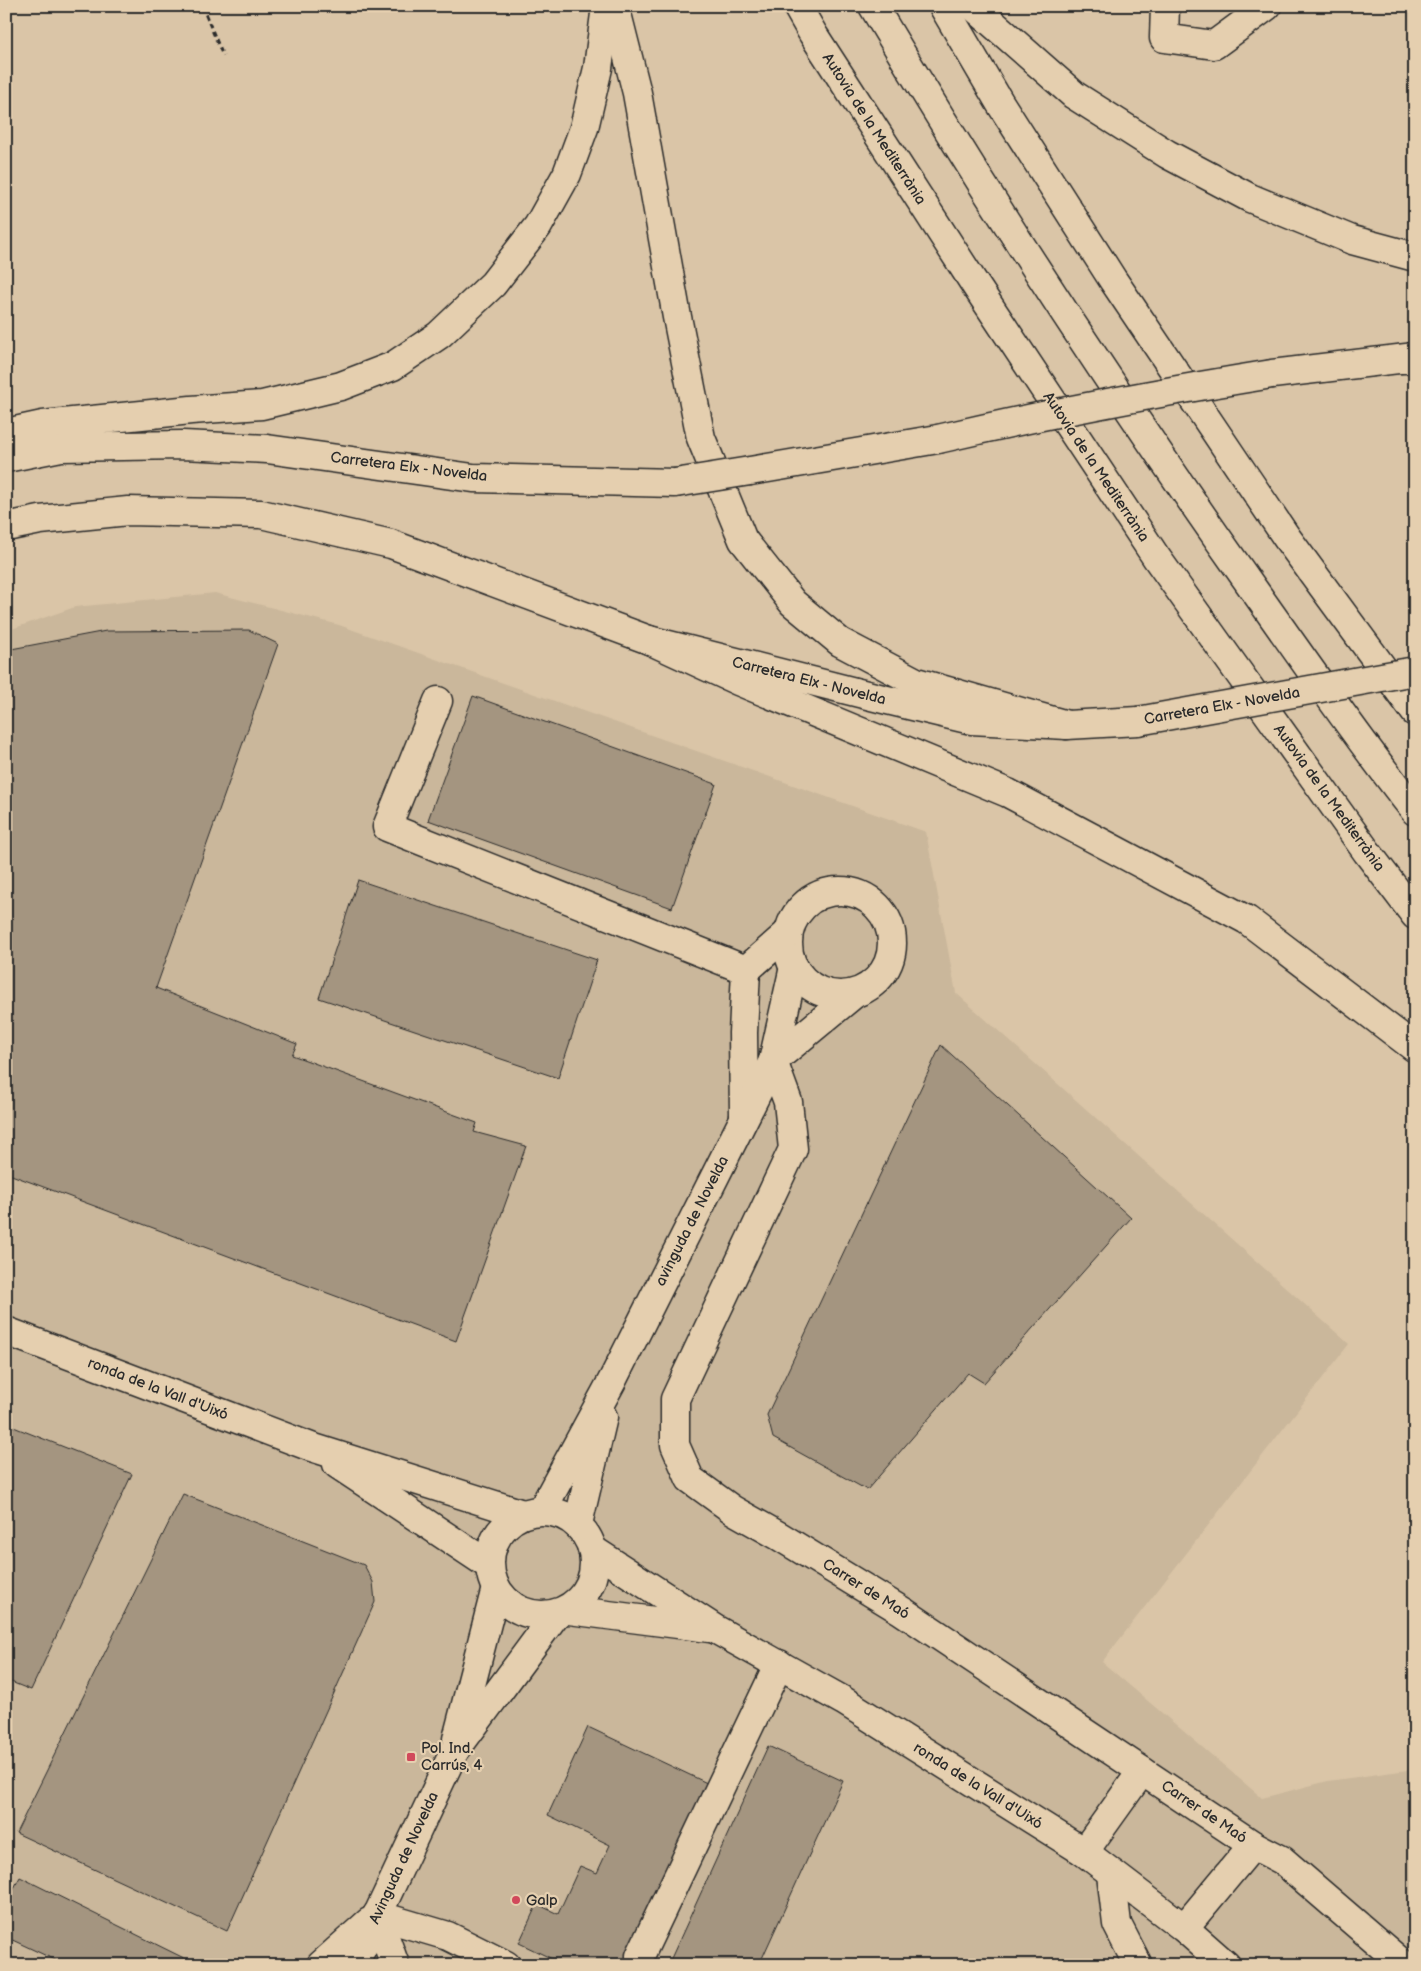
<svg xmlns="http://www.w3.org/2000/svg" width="1421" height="1971" font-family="'Balsamiq Sans',sans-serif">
	<rect width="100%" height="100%" fill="#dac5a7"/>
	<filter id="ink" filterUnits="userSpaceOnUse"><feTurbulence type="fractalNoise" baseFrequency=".02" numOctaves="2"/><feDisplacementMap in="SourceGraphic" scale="10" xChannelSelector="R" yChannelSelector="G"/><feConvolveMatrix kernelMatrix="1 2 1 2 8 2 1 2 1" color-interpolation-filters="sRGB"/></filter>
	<g filter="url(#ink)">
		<path fill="#cab79b" d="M215,593L339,625L926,832L956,993L1349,1344L1102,1662L1262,1798L1328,1781L1415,1769V1965H6V631L75,607Z"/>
		<g fill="#a49580" stroke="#2b2b2b">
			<path d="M249,630L278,644L156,988L297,1044L292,1055L477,1123L474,1132L526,1146L456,1341L6,1173V650L106,631Z"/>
			<path d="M473,696L716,784L672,908L428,820Z"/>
			<path d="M358,880L597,960L558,1078L319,998Z"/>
			<path d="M941,1045L1131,1218L984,1383L968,1373L867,1490L773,1438L767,1415Z"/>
			<path d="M6,1424L132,1474L31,1690L6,1680Z"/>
			<path d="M183,1494L364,1565L373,1582L375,1602L227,1931L16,1833Z"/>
			<path d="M588,1727L709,1784L624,1965H565L519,1943L537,1904L558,1914L580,1866L597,1873L610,1845L548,1815Z"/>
			<path d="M768,1746L843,1781L759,1965H668Z"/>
			<path d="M20,1877L198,1965H66L6,1937V1903Z"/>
		</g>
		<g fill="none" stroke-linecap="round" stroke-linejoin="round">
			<defs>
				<g id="minor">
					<path d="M1165,6L1164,38L1214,45L1267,6"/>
					<path d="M438,701L387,827L746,970"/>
					<circle cx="840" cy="943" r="52"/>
					<path d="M794,967L773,1061L854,994"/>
					<path d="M773,1061L788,1102L793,1149L675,1399V1445L690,1479L733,1510L779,1536L902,1611L1253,1845L1282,1860L1404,1965"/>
					<path d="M744,1115L743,1033L746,970L788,933"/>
					<path d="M6,1331L311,1447L523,1514"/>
					<path d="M337,1464L489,1565"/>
					<path d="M542,1510L612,1381L773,1061"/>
					<circle cx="542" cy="1563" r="52"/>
					<path d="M578,1524L603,1417"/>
					<path d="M593,1550L715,1629L844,1701L1084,1852L1184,1928L1226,1965"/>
					<path d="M569,1610L709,1628"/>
					<path d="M457,1739L496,1588"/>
					<path d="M1084,1852L1142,1771"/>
					<path d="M1111,1874L1117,1924L1138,1965"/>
					<path d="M377,1915L448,1936L506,1965"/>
					<path d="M377,1915L395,1965"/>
					<path d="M1184,1928L1253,1845"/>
					<path d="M640,1956L779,1664"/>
					<path d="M321,1965L369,1922"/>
					<path d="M354,1965L454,1752L556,1614"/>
				</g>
				<g id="major">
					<path d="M1272,374L1415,357"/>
					<path d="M6,458L61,447L183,445L267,449L473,478L675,483"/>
					<path d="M750,471L938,439"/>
					<path d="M6,527L40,520L128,511L261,514L391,544L649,640L883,699L971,720L1067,725L1138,721"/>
				</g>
				<g id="highway">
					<path d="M615,6L637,93L677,317L701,438L743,540L793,603L840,642L916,682L1067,725"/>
					<path d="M797,6L813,34L976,286L1156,557L1367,852L1415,915"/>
					<path d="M873,6C992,206 1120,401 1254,590C1307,665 1359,740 1415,811"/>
					<path d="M943,6L1000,103L1113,280L1287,538L1415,712"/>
					<path d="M973,6L1074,95L1167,154L1250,198L1352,240L1415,257"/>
					<path d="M1401,359H1415"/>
					<path d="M6,433L43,425L191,410L262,405L341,386L393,366L439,335L493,284L538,226L567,174L584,128L598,68L606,6"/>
					<path d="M649,640L738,681L1008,793L1247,920L1415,1048"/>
				</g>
			</defs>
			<use href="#minor" stroke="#2b2b2b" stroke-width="31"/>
			<use href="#major" stroke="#2b2b2b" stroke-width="31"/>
			<use href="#highway" stroke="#2b2b2b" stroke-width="31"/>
			<path stroke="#2b2b2b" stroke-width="3" stroke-dasharray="5 4" stroke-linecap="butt" d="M202,6L223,56"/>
			<use href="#minor" stroke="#e5cfaf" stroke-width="28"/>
			<use href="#major" stroke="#e5cfaf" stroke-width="28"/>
			<use href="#highway" stroke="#e5cfaf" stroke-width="28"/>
			<defs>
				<g id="major-bridge">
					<path d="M938,439C1049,413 1160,392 1272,374"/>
					<path d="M675,483L750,471"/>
					<path d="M1138,721L1415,671"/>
				</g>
			</defs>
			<use href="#major-bridge" stroke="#2b2b2b" stroke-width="31" stroke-linecap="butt"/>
			<use href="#major-bridge" stroke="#e5cfaf" stroke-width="28"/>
		</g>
	</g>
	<g fill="#d1495b" stroke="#e5cfaf" stroke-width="2">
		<rect x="406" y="1752" width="10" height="10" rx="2.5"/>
		<circle cx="516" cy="1900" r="5"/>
	</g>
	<g text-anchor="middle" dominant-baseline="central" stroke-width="4.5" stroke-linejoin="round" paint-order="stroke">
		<g font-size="15" fill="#2b2b2b" stroke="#e5cfaf">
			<text transform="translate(874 129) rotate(57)">Autovia de la Mediterrània</text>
			<text transform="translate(409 467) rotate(7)">Carretera Elx - Novelda</text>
			<text transform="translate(1096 467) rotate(56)">Autovia de la Mediterrània</text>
			<text transform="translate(809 681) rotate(14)">Carretera Elx - Novelda</text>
			<text transform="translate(1222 706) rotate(-10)">Carretera Elx - Novelda</text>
			<text transform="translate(1329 798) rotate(54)">Autovia de la Mediterrània</text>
			<text transform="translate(692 1221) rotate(-63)">avinguda de Novelda</text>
			<text transform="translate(158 1389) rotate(21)">ronda de la Vall d'Uixó</text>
			<text transform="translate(866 1589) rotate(32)">Carrer de Maó</text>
			<text transform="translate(978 1786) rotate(32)">ronda de la Vall d'Uixó</text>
			<text transform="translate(1204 1812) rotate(34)">Carrer de Maó</text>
			<text transform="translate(404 1858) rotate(-65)">Avinguda de Novelda</text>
		</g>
		<g font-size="15" fill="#2b2b2b" stroke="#e5cfaf" text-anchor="start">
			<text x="421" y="1748">Pol. Ind.<tspan x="421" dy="17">Carrús, 4</tspan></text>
			<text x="526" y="1900">Galp</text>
		</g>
	</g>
	<rect width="1421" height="1971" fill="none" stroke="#e5cfaf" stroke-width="25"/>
	<rect x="12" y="12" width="1396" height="1946" fill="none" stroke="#2b2b2b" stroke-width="2" filter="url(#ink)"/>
</svg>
